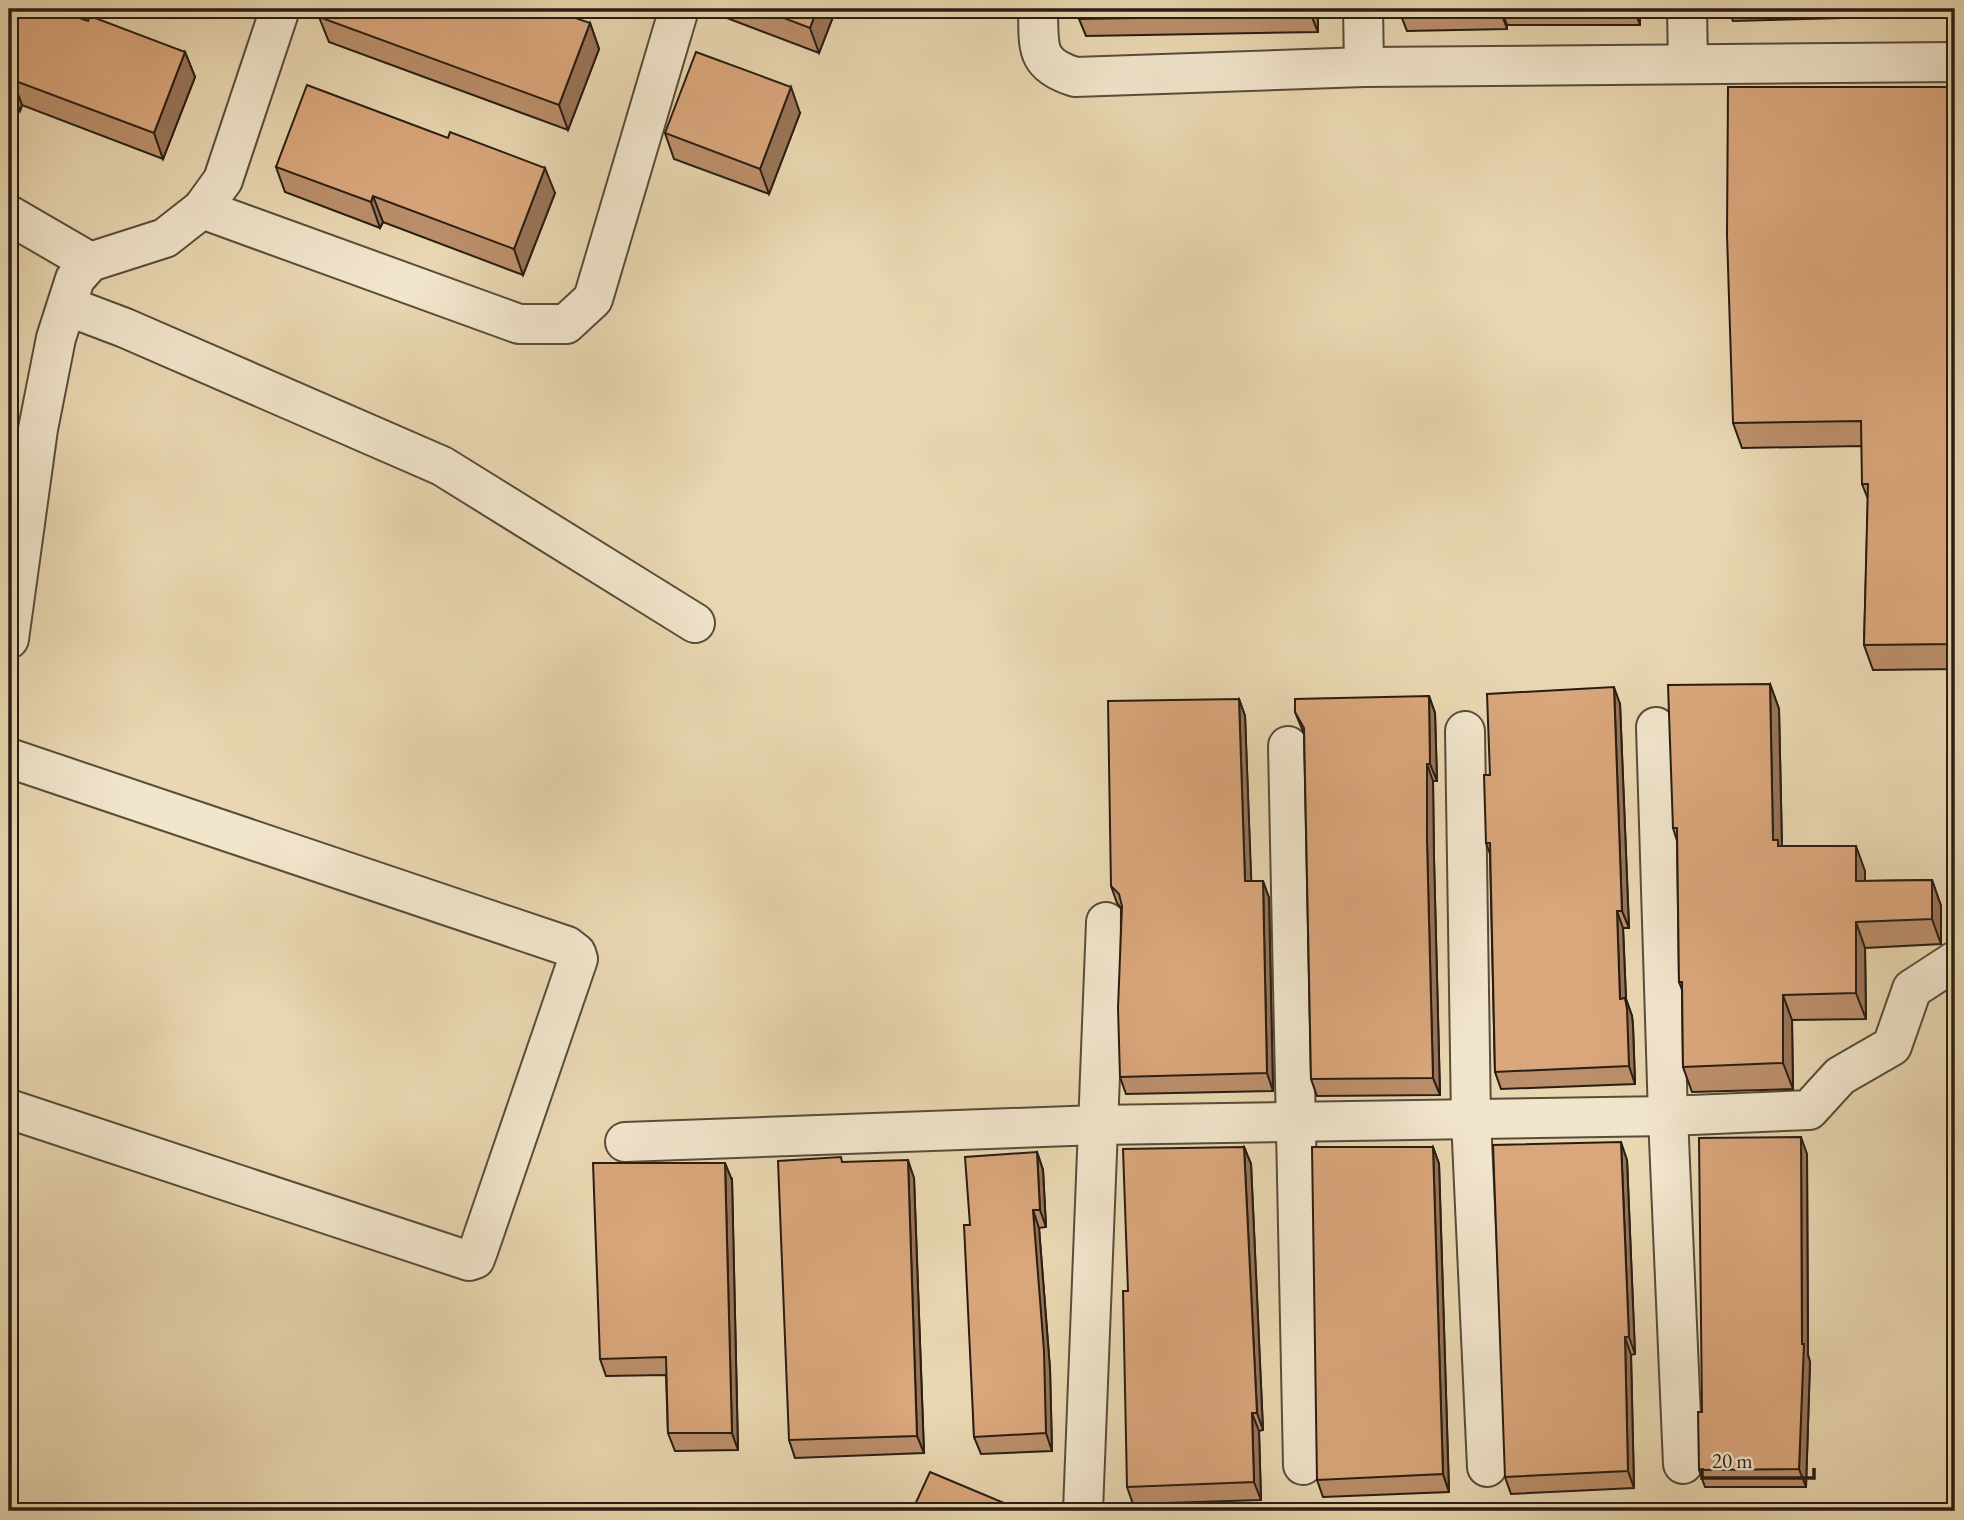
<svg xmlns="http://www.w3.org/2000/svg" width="1964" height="1520" font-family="'EB Garamond',serif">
	<rect width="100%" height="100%" fill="#e9d7b1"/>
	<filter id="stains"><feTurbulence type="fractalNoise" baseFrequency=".00286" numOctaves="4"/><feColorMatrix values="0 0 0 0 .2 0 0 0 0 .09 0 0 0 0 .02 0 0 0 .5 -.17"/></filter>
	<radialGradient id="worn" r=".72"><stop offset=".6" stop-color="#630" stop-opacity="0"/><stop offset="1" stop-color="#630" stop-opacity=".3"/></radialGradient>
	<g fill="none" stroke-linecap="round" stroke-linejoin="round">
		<defs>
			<g id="minor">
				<path d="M1038,9C1039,47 1034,64 1075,77L1364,67L1955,62"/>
				<path d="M1363,9L1364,67"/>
				<path d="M1687,9L1688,64"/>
				<path d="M202,209L519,324H566L593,299L679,9"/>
				<path d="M9,215L90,262"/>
				<path d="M67,306L125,328L442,466L695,623"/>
				<path d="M9,639L38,429L56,338L75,279L90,262L165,238L202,209L223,180L280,9"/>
				<path d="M1656,727L1668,1116L1683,1464"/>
				<path d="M1465,731L1471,1119L1487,1467"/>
				<path d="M1288,746L1303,1465"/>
				<path d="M9,758L567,946L576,953L578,959L478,1251L475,1259L469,1261L9,1109"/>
				<path d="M625,1142L1098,1125L1668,1116L1809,1110L1840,1076L1892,1046L1912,989L1955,961"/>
				<path d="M1083,1511L1106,922"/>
			</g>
		</defs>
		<use href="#minor" stroke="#584c3a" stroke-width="42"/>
		<use href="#minor" stroke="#f1e5cc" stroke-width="38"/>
	</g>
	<g fill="#bb8f6b" stroke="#281d13" stroke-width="2">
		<path d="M9,9L88,21L185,52L195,77L163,159L22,105L20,111L9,107Z"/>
		<path d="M721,9H836L819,53L724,17Z"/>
		<path d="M1079,9H1318V32L1086,36L1079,19Z"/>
		<path d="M1400,9H1640V25H1507V29L1407,31L1400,13Z"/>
		<path d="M1728,9H1955V15L1733,21Z"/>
		<path d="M319,17L590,23L599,49L568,130L329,42Z"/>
		<path d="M1955,87V669L1873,670L1864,645L1868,499L1862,484V446L1742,448L1733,423Z"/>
		<path d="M800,113L769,194L674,159L665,133Z"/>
		<path d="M448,138L555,193L523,275L383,222L380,228L285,192L276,167Z"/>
		<path d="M1770,684L1779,709L1782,846L1865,871V881L1932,880L1941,906V944L1865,948L1866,1019L1792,1020L1793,1089L1692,1092L1683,1067L1682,990L1679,982L1677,841L1673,828Z"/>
		<path d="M1429,696L1435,713L1437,781H1433L1434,859L1440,1095L1317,1096L1311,1079L1304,734L1295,712Z"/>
		<path d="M1239,699L1245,716L1251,881H1263L1269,898L1273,1091L1126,1094L1120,1077L1121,908L1117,903L1111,886Z"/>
		<path d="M1620,704L1629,928H1623L1626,999L1632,1016L1633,1026L1635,1084L1501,1089L1495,1072L1490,854L1486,843L1490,775Z"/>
		<path d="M1244,1147L1251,1164L1263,1430L1259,1431L1261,1500L1133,1504L1127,1487Z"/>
		<path d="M1433,1147L1439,1164L1449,1492L1323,1497L1317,1480Z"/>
		<path d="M1037,1152L1043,1170L1046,1227L1039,1228L1050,1369L1052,1451L981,1454L974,1437L970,1225Z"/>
		<path d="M1807,1154L1808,1355L1810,1362L1806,1487H1705L1699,1470L1702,1412Z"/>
		<path d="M1627,1160L1635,1354L1631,1355L1634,1488L1511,1494L1505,1477Z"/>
		<path d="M843,1162L914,1178L924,1453L795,1458L789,1440Z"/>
		<path d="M732,1180L738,1450L675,1451L668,1433L666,1375L606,1376L600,1359Z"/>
	</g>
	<g fill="#997457" stroke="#281d13" stroke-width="2">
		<path d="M817,9H836L819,53L810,28Z"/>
		<path d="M1311,9H1318V32L1311,15Z"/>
		<path d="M1501,9L1507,25V29L1501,12Z"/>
		<path d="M1634,9H1640V25Z"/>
		<path d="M590,23L599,49L568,130L559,105Z"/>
		<path d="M185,52L195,77L163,159L154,133Z"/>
		<path d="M13,80L22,105L20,111L11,86Z"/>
		<path d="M791,87L800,113L769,194L760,169Z"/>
		<path d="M545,168L555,193L523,275L514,249Z"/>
		<path d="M373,196L383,222L380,228L371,202Z"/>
		<path d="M1770,684L1779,709L1782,850L1773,840Z"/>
		<path d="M1614,687L1620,704L1629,928L1622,911Z"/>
		<path d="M1429,696L1435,713L1437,781L1430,764Z"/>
		<path d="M1239,699L1245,716L1252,899L1245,881Z"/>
		<path d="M1427,764L1433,781L1434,859L1440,1095L1433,1078L1427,841Z"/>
		<path d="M1856,846L1865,871V906L1856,881Z"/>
		<path d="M1932,880L1941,906V944L1932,919Z"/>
		<path d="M1263,881L1269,898L1273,1091L1267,1073Z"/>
		<path d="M1617,911L1623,928L1626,999L1632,1016L1633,1026L1635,1084L1629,1066L1620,999Z"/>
		<path d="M1856,922L1865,948L1866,1019L1856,993Z"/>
		<path d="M1783,995L1792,1020L1793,1089L1783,1063Z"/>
		<path d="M1801,1137L1807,1154L1808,1355L1810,1362L1806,1487L1799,1469L1802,1344Z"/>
		<path d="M1621,1142L1627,1160L1635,1354L1629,1337Z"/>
		<path d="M1244,1147L1251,1164L1263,1430L1257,1413Z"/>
		<path d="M1433,1147L1439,1164L1449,1492L1443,1474Z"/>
		<path d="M1037,1152L1043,1170L1046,1227L1040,1210Z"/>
		<path d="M908,1160L914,1178L924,1453L917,1436Z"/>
		<path d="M725,1163L732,1180L738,1450L732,1433Z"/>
		<path d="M1033,1210L1039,1228L1050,1369L1052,1451L1046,1433Z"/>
		<path d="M1625,1337L1631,1355L1634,1488L1628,1471Z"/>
		<path d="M1252,1413L1259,1431L1261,1500L1254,1482Z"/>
	</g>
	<g fill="#daa67c" stroke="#281d13" stroke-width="2">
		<path d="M9,9H54L88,21L90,16L185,52L154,133L13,80L11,86L9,85Z"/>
		<path d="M323,9H550L590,23L559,105L319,17Z"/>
		<path d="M760,9H817L810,28Z"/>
		<path d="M1079,9H1311V15L1079,19Z"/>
		<path d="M1400,9H1501V12L1400,13Z"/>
		<path d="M696,52L791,87L760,169L665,133Z"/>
		<path d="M307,85L448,138L450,132L545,168L514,249L373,196L371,202L276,167Z"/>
		<path d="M1728,87H1955V644L1864,645L1868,484H1862L1861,421L1733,423L1727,235Z"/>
		<path d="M1770,684L1773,840H1778V846H1856V881L1932,880V919L1856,922V993L1783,995V1063L1683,1067L1682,982H1679L1677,828H1673L1668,685Z"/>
		<path d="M1614,687L1622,911H1617L1620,999L1625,998L1627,1009L1629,1066L1495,1072L1490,843H1486L1484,775H1490L1487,694Z"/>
		<path d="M1429,696L1430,764H1427V841L1433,1078L1311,1079L1304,728L1295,712V699Z"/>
		<path d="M1239,699L1245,881H1263L1267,1073L1120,1077L1118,1008L1122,906L1119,894L1111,886L1108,701Z"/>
		<path d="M1801,1137L1802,1344H1804L1799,1469L1699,1470L1698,1412H1702L1699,1138Z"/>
		<path d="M1621,1142L1629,1337H1625L1628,1471L1505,1477L1493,1145Z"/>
		<path d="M1244,1147L1257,1413H1252L1254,1482L1127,1487L1123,1291H1128L1123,1149Z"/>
		<path d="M1312,1147H1433L1443,1474L1317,1480Z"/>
		<path d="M1037,1152L1040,1210H1033L1044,1351L1046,1433L974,1437L964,1225H970L965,1157Z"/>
		<path d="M841,1157L842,1162L908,1160L917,1436L789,1440L778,1161Z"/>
		<path d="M593,1163H725L732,1433H668L666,1357L600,1359Z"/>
		<path d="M930,1472L1023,1511H912Z"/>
	</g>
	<rect width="1964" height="1520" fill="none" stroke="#e9d7b1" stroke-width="35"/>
	<rect x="10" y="10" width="1943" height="1499" fill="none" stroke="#281d13" stroke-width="3.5"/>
	<rect x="18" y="18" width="1929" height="1485" fill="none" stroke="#281d13" stroke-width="2"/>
	<path d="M1702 1468v10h112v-10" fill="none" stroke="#281d13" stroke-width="3.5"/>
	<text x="1712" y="1468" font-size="21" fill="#281d13" stroke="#f1e5cc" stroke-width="5" paint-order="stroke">20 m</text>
	<rect width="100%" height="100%" filter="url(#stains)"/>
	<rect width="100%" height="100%" fill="url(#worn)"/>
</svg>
